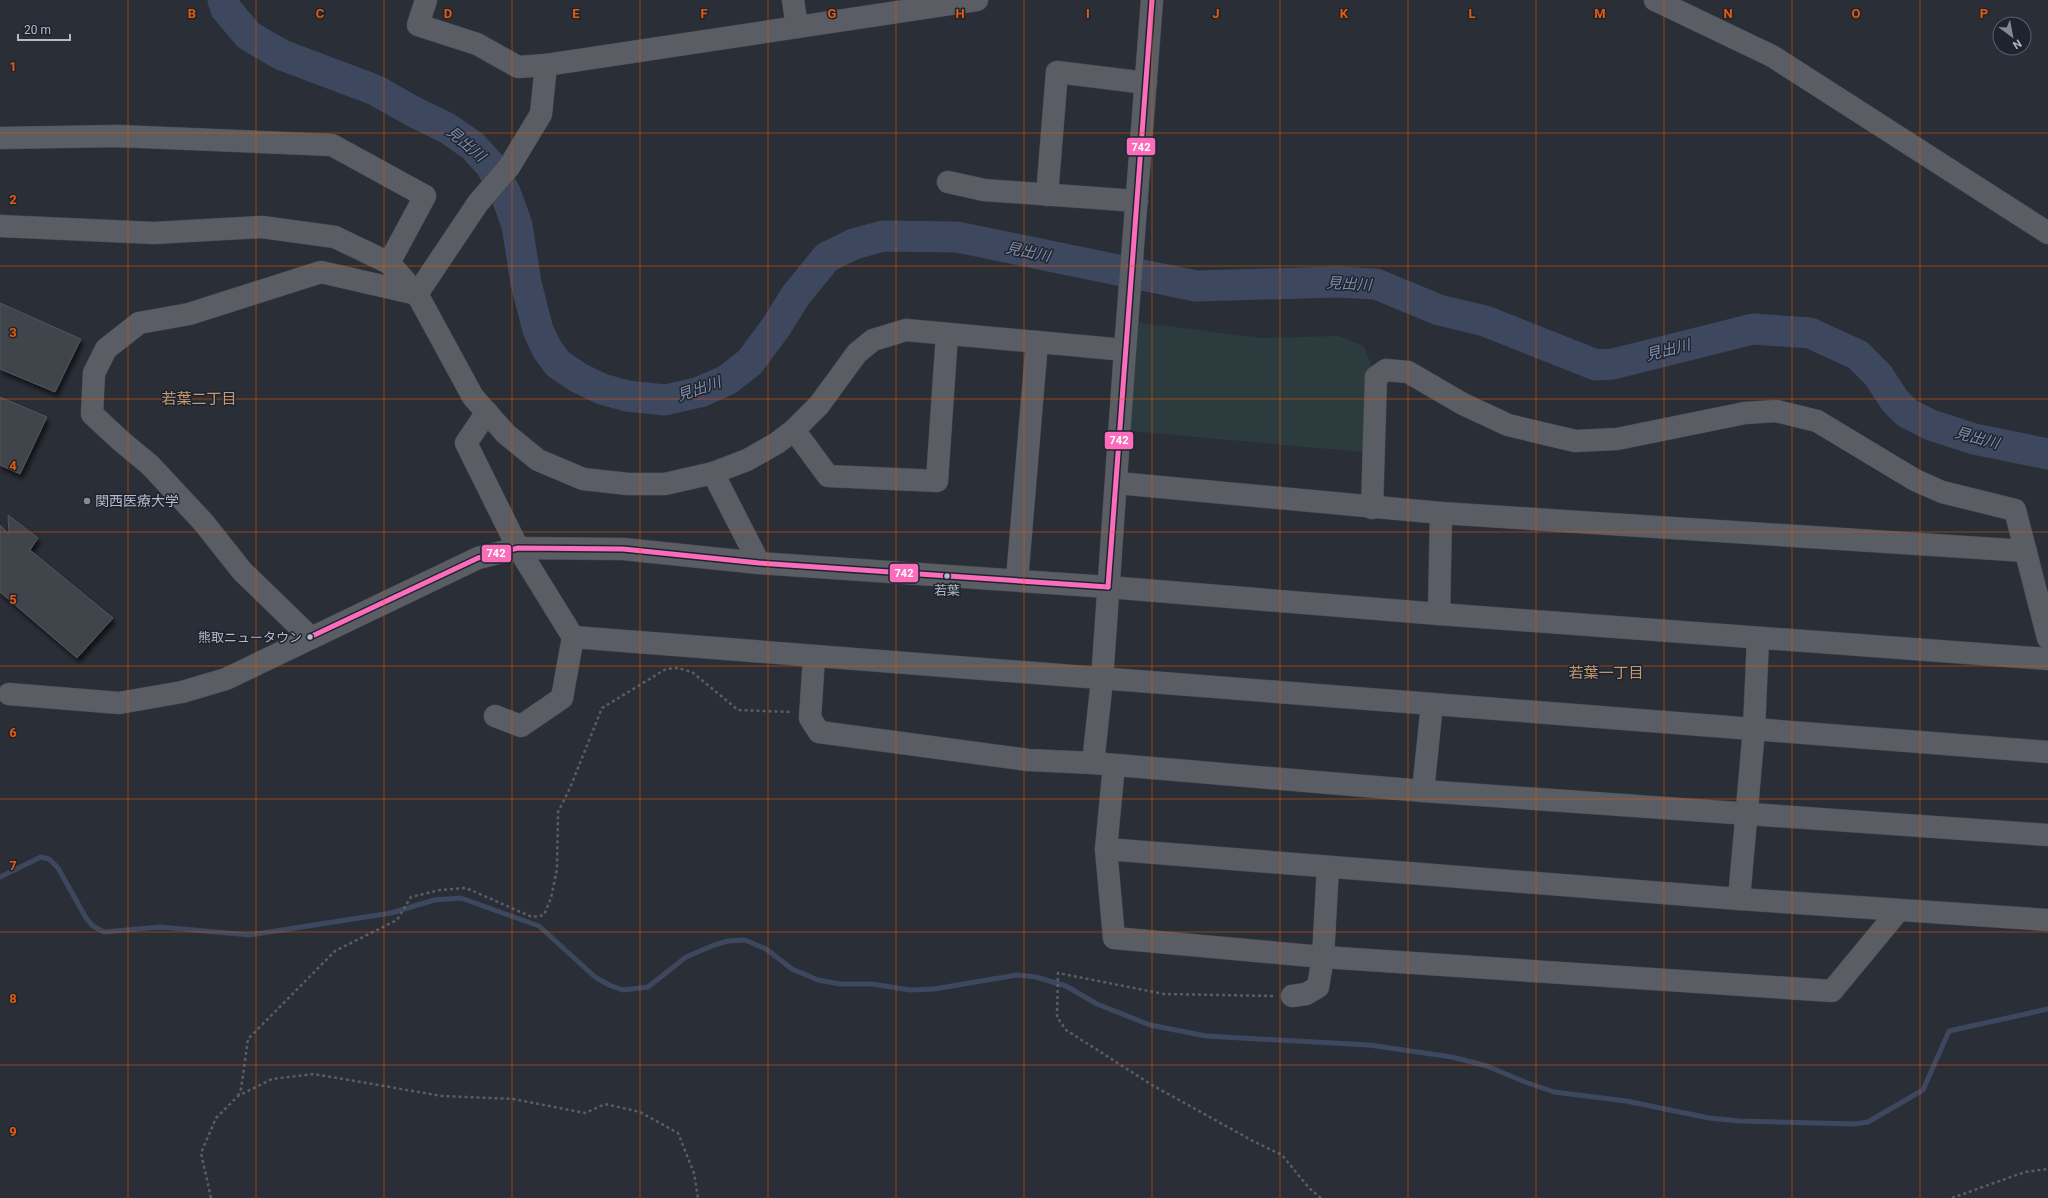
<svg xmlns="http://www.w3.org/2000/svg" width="2048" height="1198" font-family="Roboto,'Noto Sans JP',sans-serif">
	<defs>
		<filter id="shadow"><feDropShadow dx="2.5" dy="4.5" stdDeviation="2" flood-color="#0009"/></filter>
	</defs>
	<rect width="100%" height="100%" fill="#2a2e36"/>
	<path fill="#2c3b3e" d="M1127,321L1260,338L1339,336L1364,346L1376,377L1373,453L1119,430Z"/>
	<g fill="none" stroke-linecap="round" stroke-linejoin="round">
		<path stroke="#3d485f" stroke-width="5" d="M0,877L41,857L49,859L58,868L86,918L93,926L104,932L160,927L250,935L391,913L434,900L461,898L539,926L595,977L609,985L623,990L648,987L686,957L714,945L728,941L745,940L766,949L792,969L818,980L840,984H872L910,990L934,989L1017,975L1036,977L1066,986L1097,1004L1150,1025L1206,1036L1369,1045L1452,1057L1487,1066L1525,1082L1554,1092L1626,1101L1709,1118L1739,1121L1854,1124L1868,1122L1923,1090L1949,1031L2048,1009"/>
		<path stroke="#3d485f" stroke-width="31" d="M223,0L226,9L248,35L261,43L282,55L375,90L414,112L447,128L473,146L491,166L505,192L517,225L526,283L538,330L547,349L558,364L579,378L602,389L627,396L665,400L700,392L727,380L750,362L776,327L796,295L827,257L854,244L883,236L957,237L1196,286L1338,282L1376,284L1439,310L1485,321L1596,365L1613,364L1753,329L1810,333L1858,355L1878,375L1895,401L1907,413L1931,425L1974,439L2048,454"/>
	</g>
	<g fill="#41444b" stroke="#52565d" filter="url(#shadow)">
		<path d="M0,303L81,339L55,392L0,369Z"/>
		<path d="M0,397L47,417L20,474L0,465Z"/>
		<path d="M8,515L38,538L30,550L113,618L77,658L0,592V525L9,534Z"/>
	</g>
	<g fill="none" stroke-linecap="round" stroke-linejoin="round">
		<defs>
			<g id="minor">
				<path d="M426,0L418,25L477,44L518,67L546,65L977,0"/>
				<path d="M793,0L797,27"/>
				<path d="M1655,0L1772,56L2048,233"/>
				<path d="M0,138L118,136L332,145L425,196L389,263"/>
				<path d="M948,182L984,190L1137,201"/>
				<path d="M1047,195L1057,72L1146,83"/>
				<path d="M0,226L154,233L262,227L335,237L389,263L417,294L473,397L506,434L538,460L583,479L628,484H665L713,473L747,460L777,443L794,430L819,405L857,353L873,340L906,330L1125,350"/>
				<path d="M417,294L478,203L509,167L541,114L546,65"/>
				<path d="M487,412L466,443L518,548L573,637L562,698L521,726L495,716"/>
				<path d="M794,430L828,476L937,481L947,334"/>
				<path d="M713,473L759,563"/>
				<path d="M1117,483L1441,513L2026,551"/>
				<path d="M1372,508L1376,377L1386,370L1408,372L1463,404L1508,425L1575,441L1617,439L1745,413L1776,411L1817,421L1915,480L1942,492L2015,510L2048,638"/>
				<path d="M1017,580L1037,342"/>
				<path d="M1439,614L1441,513"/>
				<path d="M310,637L242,571L204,523L150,465L121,441L92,414L94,373L106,349L139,323L189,314L321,272L417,294"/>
				<path d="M573,637L2048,752"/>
				<path d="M814,657L810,718L819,732L1028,760L1093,763L1423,791L2048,835"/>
				<path d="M9,694L119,703L182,692L226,679L478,558L518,548L623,549L759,563L1108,587L1439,614L2048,659"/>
				<path d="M1093,763L1102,680L1125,350L1152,0"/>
				<path d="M1114,765L1106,849L1114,938L1323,957L1832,991L1899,910"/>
				<path d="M1423,791L1432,704"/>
				<path d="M1106,849L1739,899L2048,920"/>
				<path d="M1739,899L1754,729L1758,638"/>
				<path d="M1292,996L1306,994L1318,987L1323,957L1328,867"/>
			</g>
		</defs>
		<use href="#minor" stroke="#46494e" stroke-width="23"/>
		<g stroke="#5a5d62" stroke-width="2.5" stroke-dasharray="3 3" stroke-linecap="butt">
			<path d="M1273,996L1164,994L1058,973L1057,1017L1066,1030L1152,1085L1253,1141L1282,1155L1309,1188L1321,1198"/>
			<path d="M238,1096L241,1089L248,1039L335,951L397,920L411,897L440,890L466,888L532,917L544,915L551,898L557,869L558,812L570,788L602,708L666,669L678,668L692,672L738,710L791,712"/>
			<path d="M211,1198L201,1153L216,1118L238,1096L272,1079L314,1074L442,1096L513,1099L585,1113L605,1104L640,1112L678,1133L694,1173L698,1198"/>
			<path d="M1952,1198L2025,1172L2048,1169"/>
		</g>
		<use href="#minor" stroke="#5a5d63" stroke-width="22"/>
		<defs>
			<g id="bus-1">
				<path d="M1108,587L1152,0"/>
				<path d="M310,637L478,558L518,548L623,549L759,563L1108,587"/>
			</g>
		</defs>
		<use href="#bus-1" stroke="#1e242f" stroke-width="8"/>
		<use href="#bus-1" stroke="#fb6dba" stroke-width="5"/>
	</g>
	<path fill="none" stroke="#e8590c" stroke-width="1" stroke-opacity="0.55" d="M128,0V1198M256,0V1198M384,0V1198M512,0V1198M640,0V1198M768,0V1198M896,0V1198M1024,0V1198M1152,0V1198M1280,0V1198M1408,0V1198M1536,0V1198M1664,0V1198M1792,0V1198M1920,0V1198M0,133H2048M0,266H2048M0,399H2048M0,532H2048M0,666H2048M0,799H2048M0,932H2048M0,1065H2048"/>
	<circle fill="#848994" stroke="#1e242f" stroke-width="1.5" cx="87" cy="501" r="4"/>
	<g fill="#b5bac6" stroke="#1e242f" stroke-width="1.5">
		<circle cx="947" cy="576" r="3.5"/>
		<circle cx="310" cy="637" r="3.5"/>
	</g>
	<g text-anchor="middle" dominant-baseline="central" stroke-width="3" stroke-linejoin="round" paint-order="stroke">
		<g font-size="13" fill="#b5bac6" stroke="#1e242f">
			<text x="947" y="590">若葉</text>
			<text x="302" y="637" text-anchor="end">熊取ニュータウン</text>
		</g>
		<g font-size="14" fill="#b5bac6" stroke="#1e242f" text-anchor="start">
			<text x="95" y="501">関西医療大学</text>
		</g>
		<g font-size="15" font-style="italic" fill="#808eaa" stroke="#1e242f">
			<text transform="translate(466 144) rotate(40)">見出川</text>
			<text transform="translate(1028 252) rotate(12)">見出川</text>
			<text transform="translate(1349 284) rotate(3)">見出川</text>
			<text transform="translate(1668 350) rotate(-14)">見出川</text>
			<text transform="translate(699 389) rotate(-19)">見出川</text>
			<text transform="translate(1977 438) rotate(15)">見出川</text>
		</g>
		<g font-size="15" fill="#c89b6e" stroke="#1e242f">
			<text x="199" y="399">若葉二丁目</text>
			<text x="1606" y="673">若葉一丁目</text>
		</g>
	</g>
	<g font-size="13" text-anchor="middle" font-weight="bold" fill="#e8590c" stroke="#1e242f" stroke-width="3" stroke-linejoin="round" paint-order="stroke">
		<text x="192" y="18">B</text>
		<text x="320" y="18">C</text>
		<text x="448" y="18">D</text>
		<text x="576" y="18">E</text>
		<text x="704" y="18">F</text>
		<text x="832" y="18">G</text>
		<text x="960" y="18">H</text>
		<text x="1088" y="18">I</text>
		<text x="1216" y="18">J</text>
		<text x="1344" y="18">K</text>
		<text x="1472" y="18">L</text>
		<text x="1600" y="18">M</text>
		<text x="1728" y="18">N</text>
		<text x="1856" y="18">O</text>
		<text x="1984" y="18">P</text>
		<text x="13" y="71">1</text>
		<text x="13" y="204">2</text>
		<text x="13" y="337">3</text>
		<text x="13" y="470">4</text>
		<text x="13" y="604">5</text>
		<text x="13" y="737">6</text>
		<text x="13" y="870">7</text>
		<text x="13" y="1003">8</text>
		<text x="13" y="1136">9</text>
	</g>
	<g stroke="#1e242f" stroke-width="1.5">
		<rect x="1126" y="137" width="30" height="19" rx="4" fill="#fb6dba"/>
		<rect x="1104" y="431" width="30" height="19" rx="4" fill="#fb6dba"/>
		<rect x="481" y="544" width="31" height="19" rx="4" fill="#fb6dba"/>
		<rect x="889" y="563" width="30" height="20" rx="4" fill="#fb6dba"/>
	</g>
	<g font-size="11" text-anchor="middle" font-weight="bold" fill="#fff">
		<text x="1141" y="151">742</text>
		<text x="1119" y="444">742</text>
		<text x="496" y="557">742</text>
		<text x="904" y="577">742</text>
	</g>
	<g transform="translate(2012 36) rotate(148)"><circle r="19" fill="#1e242f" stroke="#5a606b"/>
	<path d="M0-3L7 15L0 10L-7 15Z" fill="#848994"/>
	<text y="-6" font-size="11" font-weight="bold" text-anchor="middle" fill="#b5bac6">N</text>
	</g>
	<path d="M18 34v6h52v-6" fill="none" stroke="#b5bac6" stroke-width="2"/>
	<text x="24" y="34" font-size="12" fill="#b5bac6" stroke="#1e242f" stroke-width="3" paint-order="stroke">20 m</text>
</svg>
